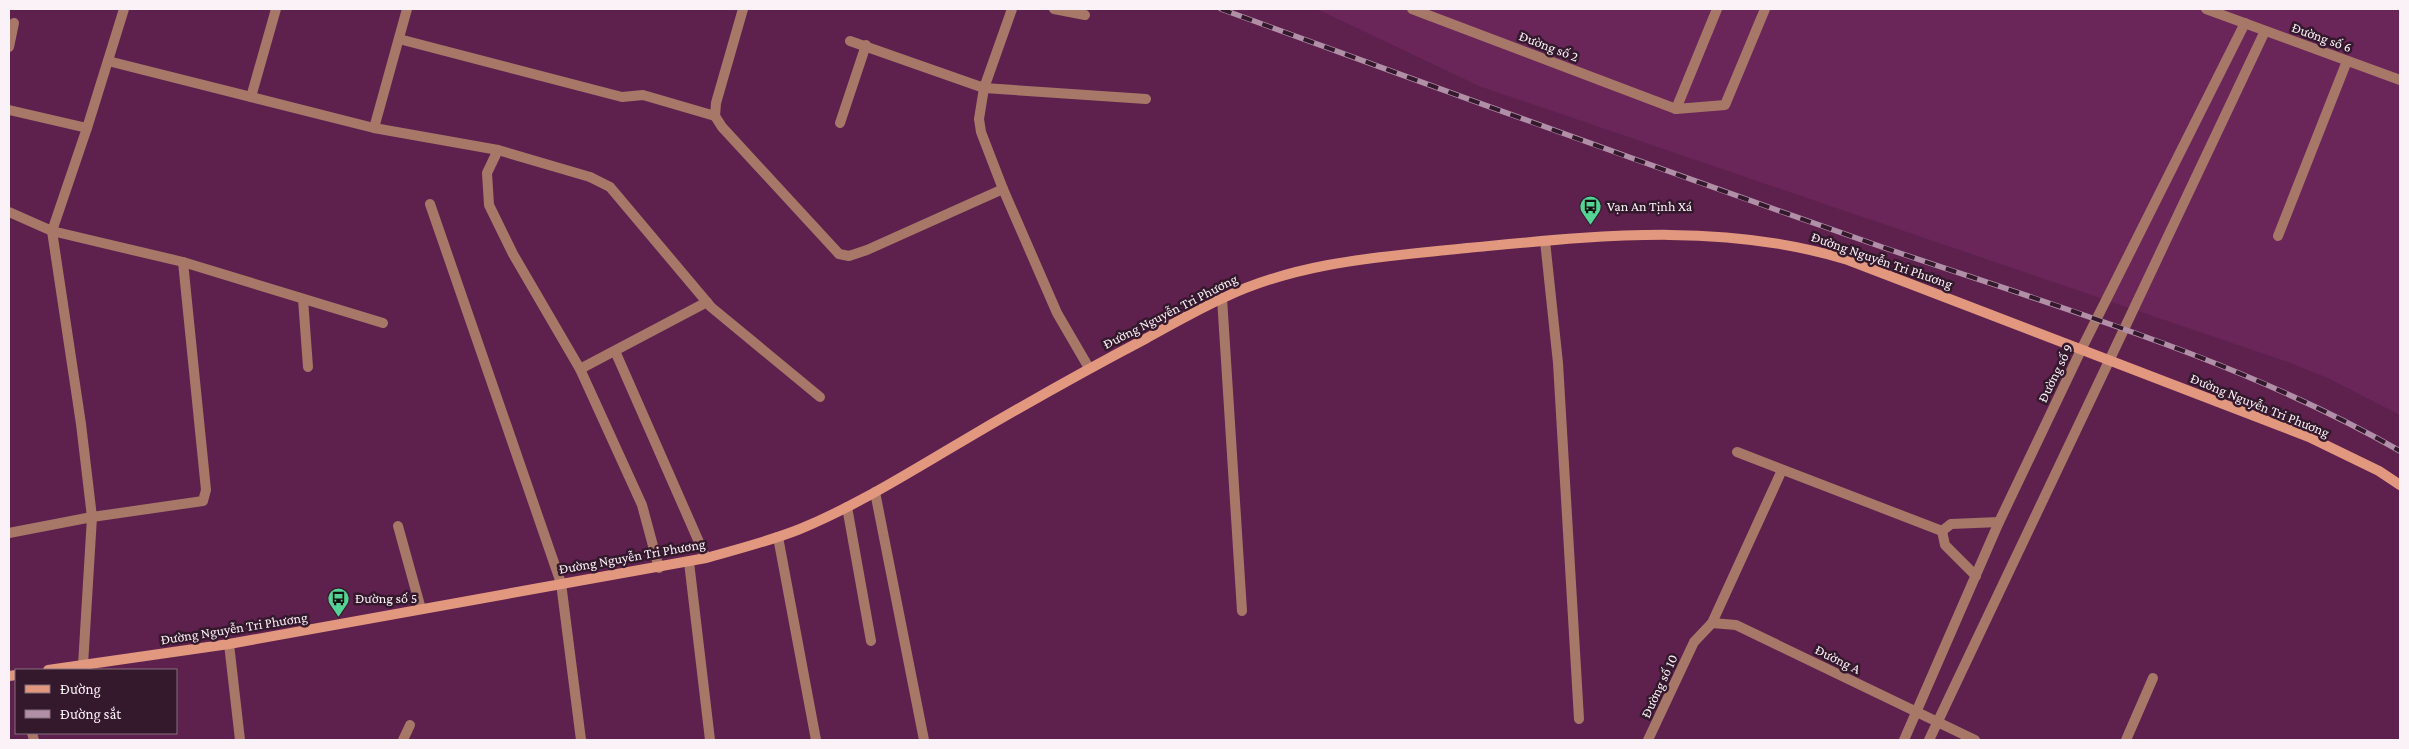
<svg xmlns="http://www.w3.org/2000/svg" width="2409" height="749" font-family="'Crimson Pro',serif">
	<rect width="100%" height="100%" fill="#5e214e"/>
	<path fill="#6b2659" d="M1317,9H2400V415L2328,378L2288,362L1479,86Z"/>
	<g fill="none" stroke-linecap="round" stroke-linejoin="round">
		<g stroke="#a77868" stroke-width="10">
			<path d="M1054,9L1085,15"/>
			<path d="M2206,9L2400,80"/>
			<path d="M399,39L622,97L643,95L715,116"/>
			<path d="M9,47L14,23"/>
			<path d="M9,110L87,128"/>
			<path d="M590,177L610,187L711,307L820,397"/>
			<path d="M2278,236L2347,61"/>
			<path d="M1545,241L1558,363L1579,719"/>
			<path d="M1222,298L1242,611"/>
			<path d="M2082,348L2245,23"/>
			<path d="M615,351L706,558"/>
			<path d="M2109,361L2265,31"/>
			<path d="M1737,452L1942,531"/>
			<path d="M398,526L421,609"/>
			<path d="M1942,531L1951,524L1999,522"/>
			<path d="M1942,531L1945,545L1976,576"/>
			<path d="M1712,623L1782,470"/>
			<path d="M32,733L34,740"/>
		</g>
		<g stroke="#a77868" stroke-width="10">
			<path d="M124,9L87,128L52,231L183,262L383,323"/>
			<path d="M743,9L716,103L715,116L722,127L839,254L849,256L867,250L1003,189"/>
			<path d="M1012,9L984,88L979,119L981,132L1003,189L1057,313L1089,368"/>
			<path d="M850,41L984,88L1146,99"/>
			<path d="M108,61L374,128L407,9"/>
			<path d="M251,97L276,9"/>
			<path d="M840,123L866,45"/>
			<path d="M374,128L498,150L590,177"/>
			<path d="M498,150L487,173L489,205L513,254L580,369L642,505L659,568"/>
			<path d="M430,204L561,583L581,740"/>
			<path d="M9,212L52,231L81,424L92,517L83,665"/>
			<path d="M303,299L308,367"/>
			<path d="M580,369L707,302"/>
			<path d="M875,492L924,740"/>
			<path d="M847,507L871,641"/>
			<path d="M9,533L92,517L203,501L206,490L183,262"/>
			<path d="M778,537L816,740"/>
			<path d="M689,562L710,740"/>
			<path d="M229,644L240,740"/>
			<path d="M403,740L410,725"/>
			<path d="M1648,740L1694,642L1712,623L1736,625L1975,740"/>
			<path d="M1904,740L1999,522L2082,348"/>
			<path d="M1929,740L2109,361"/>
			<path d="M2126,740L2153,678"/>
		</g>
		<g stroke="#a77868" stroke-width="10">
			<path d="M1412,9L1676,109L1725,105L1765,9"/>
			<path d="M1676,109L1717,9"/>
		</g>
		<g stroke="#e2987f" stroke-width="10">
			<path d="M48,670L229,644L706,558C738,549 770,541 800,529C856,506 908,473 961,442C1022,406 1084,371 1147,338C1172,324 1197,310 1223,298C1300,261 1383,257 1467,248C1596,236 1721,221 1848,260L2309,437L2379,471L2400,485"/>
			<path d="M9,676L16,675"/>
		</g>
		<defs>
			<path id="rail" d="M1221,9C1441,89 1661,170 1882,247C2057,307 2239,359 2400,451"/>
		</defs>
		<use href="#rail" stroke="#b08fa7" stroke-width="5.5"/>
		<use href="#rail" stroke="#34182c" stroke-width="4" stroke-dasharray="11" stroke-linecap="butt"/>
	</g>
	<defs>
		<symbol id="bus-pin" viewBox="-11 -11 22 30"><path d="M0 17L-7.5 6A9.5 9.5 0 1 1 7.5 6Z" fill="#54d395" stroke="#34182c"/><path d="M-5-6H5V4H4V6H2V4H-2V6H-4V4H-5ZM-3.5-4V0h7V-4ZM-3.5 1.2v1.5H-2V1.2ZM2 1.2v1.5H3.5V1.2Z" fill="#111"/></symbol>
	</defs>
	<g fill-rule="evenodd">
		<use href="#bus-pin" x="1578" y="194" width="25" height="34"/>
		<use href="#bus-pin" x="326" y="586" width="25" height="34"/>
	</g>
	<g text-anchor="middle" dominant-baseline="central" stroke-width="5" stroke-linejoin="round" paint-order="stroke">
		<g font-size="14" fill="#faf2f7" stroke="#34182c">
			<text transform="translate(2322 37) rotate(20)">Đường số 6</text>
			<text transform="translate(1549 46) rotate(21)">Đường số 2</text>
			<text transform="translate(1882 260) rotate(19)">Đường Nguyễn Tri Phương</text>
			<text transform="translate(1170 311) rotate(-27)">Đường Nguyễn Tri Phương</text>
			<text transform="translate(2055 373) rotate(-64)">Đường số 9</text>
			<text transform="translate(2260 405) rotate(22)">Đường Nguyễn Tri Phương</text>
			<text transform="translate(632 556) rotate(-10)">Đường Nguyễn Tri Phương</text>
			<text transform="translate(234 628) rotate(-9)">Đường Nguyễn Tri Phương</text>
			<text transform="translate(1838 659) rotate(26)">Đường A</text>
			<text transform="translate(1659 686) rotate(-65)">Đường số 10</text>
		</g>
		<g font-size="14" fill="#faf2f7" stroke="#34182c" text-anchor="start">
			<text x="1607" y="206">Vạn An Tịnh Xá</text>
			<text x="355" y="598">Đường số 5</text>
		</g>
	</g>
	<rect width="2409" height="749" fill="none" stroke="#faf2f7" stroke-width="20"/>
	<rect x="15" y="669" width="162" height="65" fill="#34182c" stroke="#836f7d"/>
	<rect x="25" y="685" width="25" height="8" fill="#e2987f" stroke="#836f7d"/>
	<text x="60" y="694" font-size="15" fill="#faf2f7">Đường</text>
	<rect x="25" y="710" width="25" height="8" fill="#b08fa7" stroke="#836f7d"/>
	<text x="60" y="719" font-size="15" fill="#faf2f7">Đường sắt</text>
</svg>
